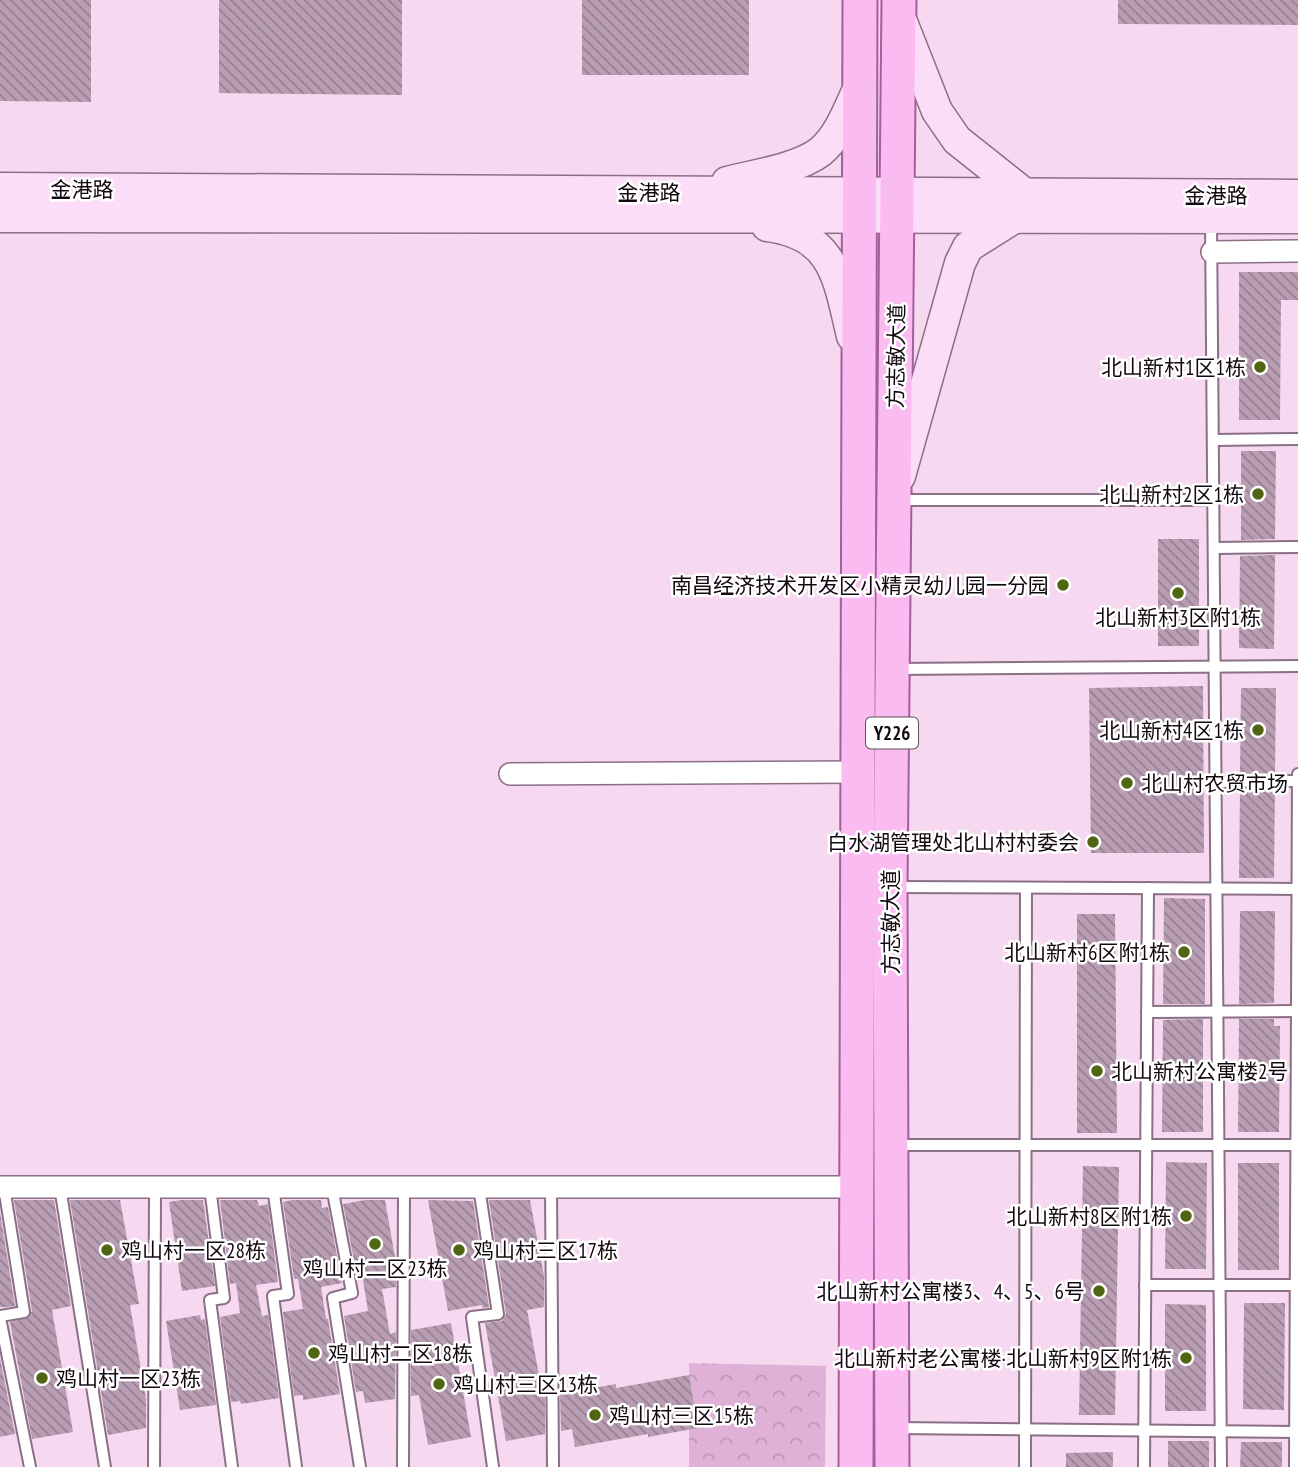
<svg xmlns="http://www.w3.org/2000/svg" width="1298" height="1467" font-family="'PT Sans Narrow','Noto Sans SC',sans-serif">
	<defs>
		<pattern id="park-crowns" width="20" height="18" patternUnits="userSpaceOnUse" patternTransform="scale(1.75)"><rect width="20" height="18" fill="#e0b1d7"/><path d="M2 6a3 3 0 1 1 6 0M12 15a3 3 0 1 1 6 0" fill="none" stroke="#bf97b7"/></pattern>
		<pattern id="building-back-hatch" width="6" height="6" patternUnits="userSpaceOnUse" patternTransform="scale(1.75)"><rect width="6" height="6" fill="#b99eb3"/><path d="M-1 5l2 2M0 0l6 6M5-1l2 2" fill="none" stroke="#957f90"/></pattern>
	</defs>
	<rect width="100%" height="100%" fill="#f6d9f0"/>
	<path fill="url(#park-crowns)" d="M689,1363L826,1366L825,1467H689Z"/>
	<g fill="url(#building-back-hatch)">
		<path d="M0,0H91V102L0,101Z"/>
		<path d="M219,0H402V95L219,93Z"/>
		<rect x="582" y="0" width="167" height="75"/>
		<path d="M1118,0H1298V25L1118,24Z"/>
		<path d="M1239,272H1298V300H1281L1280,420H1239Z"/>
		<path d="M1241,451H1276L1275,539L1241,540Z"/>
		<rect x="1158" y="539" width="41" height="107"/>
		<path d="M1275,555L1274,649L1239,648L1240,556Z"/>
		<path d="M1203,686L1204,853H1091L1089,688Z"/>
		<path d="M1241,688H1276L1275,773L1240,774Z"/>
		<path d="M1275,789L1274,878H1239L1240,790Z"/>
		<path d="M1164,898L1205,899V1004H1163Z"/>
		<path d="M1240,911H1275L1274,1003L1239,1004Z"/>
		<path d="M1077,914H1115L1117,1133H1077Z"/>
		<path d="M1203,1019V1132H1162L1163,1020Z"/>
		<path d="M1239,1019H1274V1026H1280L1279,1132H1238Z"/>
		<path d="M1166,1162L1207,1163L1206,1269H1165Z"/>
		<rect x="1238" y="1163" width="41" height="107"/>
		<path d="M1083,1166L1119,1167L1115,1415H1079Z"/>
		<path d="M14,1200H54L71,1306L52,1310L73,1432L32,1439L10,1322L28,1318L32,1311Z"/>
		<path d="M70,1200H120L139,1304L130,1305L146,1399V1428L108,1435Z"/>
		<path d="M181,1200H203L215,1286L182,1291L169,1202Z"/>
		<path d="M220,1200H257L259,1206L268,1204L278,1282L256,1285L262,1316L268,1315L279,1398L241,1404L240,1401L231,1402L220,1317L240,1313L236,1283L230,1284Z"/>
		<path d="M292,1200H321L322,1208L328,1207L342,1283L321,1287L326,1319H328L340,1394L303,1400V1395L294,1396L283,1312L303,1309L298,1279H294L283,1202Z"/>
		<path d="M365,1200H385L396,1263V1287L382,1289L390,1334L396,1332L395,1399L365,1403L363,1391L356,1392L344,1316L368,1311L363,1280L358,1281L343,1204Z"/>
		<path d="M428,1200L473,1201L489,1307L483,1308L482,1305L448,1311Z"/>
		<path d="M489,1200H530L544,1276V1307L527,1310L543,1397H545V1434L506,1441L485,1323L502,1321L506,1314Z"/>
		<path d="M0,1212L15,1306L7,1307H0Z"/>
		<path d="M1244,1303H1285L1284,1410L1243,1409Z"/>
		<path d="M1165,1304L1206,1305V1411H1165Z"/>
		<path d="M200,1315L201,1320L205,1319L216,1405L180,1410L166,1321Z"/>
		<path d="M451,1323L471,1437L428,1445L419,1395L411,1396V1330Z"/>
		<path d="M0,1358L15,1434L0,1437Z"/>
		<path d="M689,1375L698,1428L648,1437V1434L575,1447L572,1429L561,1431L560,1394L616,1384V1388Z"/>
		<rect x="1168" y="1441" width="41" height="26"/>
		<path d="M1241,1442H1282V1467H1240Z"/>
		<path d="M1113,1452V1467H1066V1453Z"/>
	</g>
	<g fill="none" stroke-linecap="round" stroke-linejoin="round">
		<defs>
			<g id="lane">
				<path d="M1211,218L1221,1467"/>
				<path d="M1214,440L1298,439"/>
				<path d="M899,500H1215"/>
				<path d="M1215,548L1298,547"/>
				<path d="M895,669L1298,666"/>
				<path d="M1218,782L1298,781"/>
				<path d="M895,887L1298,889"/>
				<path d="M1147,1012L1298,1011"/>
				<path d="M894,1145H1298"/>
				<path d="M60,1187L105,1467"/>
				<path d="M210,1187L224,1298L210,1300L232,1467"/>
				<path d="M273,1187L288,1294L273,1296L296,1467"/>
				<path d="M332,1187L352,1293L333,1298L360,1467"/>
				<path d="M479,1187L498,1314L472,1317L493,1467"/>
				<path d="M551,1187L553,1467"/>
				<path d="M1145,1285H1298"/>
				<path d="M0,1316L24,1312L4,1187"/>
				<path d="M0,1318L30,1467"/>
				<path d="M895,1428L1298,1432"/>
				<path d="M154,1467L155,1187"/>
				<path d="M403,1467L404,1187"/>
				<path d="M1025,1467L1026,888"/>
				<path d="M1144,1467L1148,888"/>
				<path d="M1295,1467L1298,774"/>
			</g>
			<g id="street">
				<path d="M1212,252L1298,251"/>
				<path d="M510,774L858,772"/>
				<path d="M0,1187H858"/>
			</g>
			<g id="secondary">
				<path d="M900,17L937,111L957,140L1025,194"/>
				<path d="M727,182C754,175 797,169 820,152C839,137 849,108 859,87"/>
				<path d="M0,188L1298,195"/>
				<path d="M0,217L1298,218"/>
				<path d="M767,226C835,235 838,278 852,336"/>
				<path d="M900,476L960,263L968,247L1014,218"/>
			</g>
			<g id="primary">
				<path d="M856,1467L860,0"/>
				<path d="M892,1467L890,887L899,0"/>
			</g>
		</defs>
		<use href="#lane" stroke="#897084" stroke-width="14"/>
		<use href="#street" stroke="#897084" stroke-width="24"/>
		<use href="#secondary" stroke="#897084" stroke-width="33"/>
		<use href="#primary" stroke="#a65e9b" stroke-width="37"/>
		<use href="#lane" stroke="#fff" stroke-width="10"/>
		<use href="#street" stroke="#fff" stroke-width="21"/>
		<use href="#secondary" stroke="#fcddf8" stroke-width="30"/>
		<use href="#primary" stroke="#fabbf0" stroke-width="33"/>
	</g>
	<g fill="#516612" stroke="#fff" stroke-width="2.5">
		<circle cx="1260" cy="367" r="7"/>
		<circle cx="1258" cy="494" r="7"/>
		<circle cx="1063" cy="585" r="7"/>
		<circle cx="1178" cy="593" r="7"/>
		<circle cx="1258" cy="730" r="7"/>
		<circle cx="1127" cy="783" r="7"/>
		<circle cx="1093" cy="842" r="7"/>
		<circle cx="1184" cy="952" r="7"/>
		<circle cx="1097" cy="1071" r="7"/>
		<circle cx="1186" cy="1216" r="7"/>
		<circle cx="375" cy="1244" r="7"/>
		<circle cx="107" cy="1250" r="7"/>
		<circle cx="459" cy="1250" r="7"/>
		<circle cx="1099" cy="1291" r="7"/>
		<circle cx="314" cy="1353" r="7"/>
		<circle cx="1186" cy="1358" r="7"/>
		<circle cx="42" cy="1378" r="7"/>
		<circle cx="439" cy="1384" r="7"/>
		<circle cx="595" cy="1415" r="7"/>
	</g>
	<g text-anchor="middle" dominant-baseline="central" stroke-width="5" stroke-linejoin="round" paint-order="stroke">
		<rect fill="#fff" stroke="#585257" stroke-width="2" x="866" y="717.5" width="52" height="31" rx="5"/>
		<g font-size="19" font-weight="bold" fill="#11080f">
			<text x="892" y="733">Y226</text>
		</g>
		<g font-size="21" fill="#11080f" stroke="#fff">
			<text x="82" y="189">金港路</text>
			<text x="649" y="192">金港路</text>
			<text x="1216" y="195">金港路</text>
			<text transform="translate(896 356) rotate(-89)">方志敏大道</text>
			<text transform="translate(890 922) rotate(-90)">方志敏大道</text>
		</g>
		<g font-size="21" fill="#11080f" stroke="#fff" text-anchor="end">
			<text x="1246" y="367">北山新村1区1栋</text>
			<text x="1244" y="494">北山新村2区1栋</text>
			<text x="1049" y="585">南昌经济技术开发区小精灵幼儿园一分园</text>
			<text x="1178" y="617" text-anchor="middle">北山新村3区附1栋</text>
			<text x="1244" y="730">北山新村4区1栋</text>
			<text x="1141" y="783" text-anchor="start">北山村农贸市场</text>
			<text x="1079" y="842">白水湖管理处北山村村委会</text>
			<text x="1170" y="952">北山新村6区附1栋</text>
			<text x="1111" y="1071" text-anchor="start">北山新村公寓楼2号</text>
			<text x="1172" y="1216">北山新村8区附1栋</text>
			<text x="121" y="1250" text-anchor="start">鸡山村一区28栋</text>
			<text x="473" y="1250" text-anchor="start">鸡山村三区17栋</text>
			<text x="375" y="1268" text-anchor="middle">鸡山村二区23栋</text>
			<text x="1085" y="1291">北山新村公寓楼3、4、5、6号</text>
			<text x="328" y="1353" text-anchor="start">鸡山村二区18栋</text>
			<text x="1172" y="1358">北山新村老公寓楼·北山新村9区附1栋</text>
			<text x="56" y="1378" text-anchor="start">鸡山村一区23栋</text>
			<text x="453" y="1384" text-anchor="start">鸡山村三区13栋</text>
			<text x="609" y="1415" text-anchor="start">鸡山村三区15栋</text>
		</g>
	</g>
</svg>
